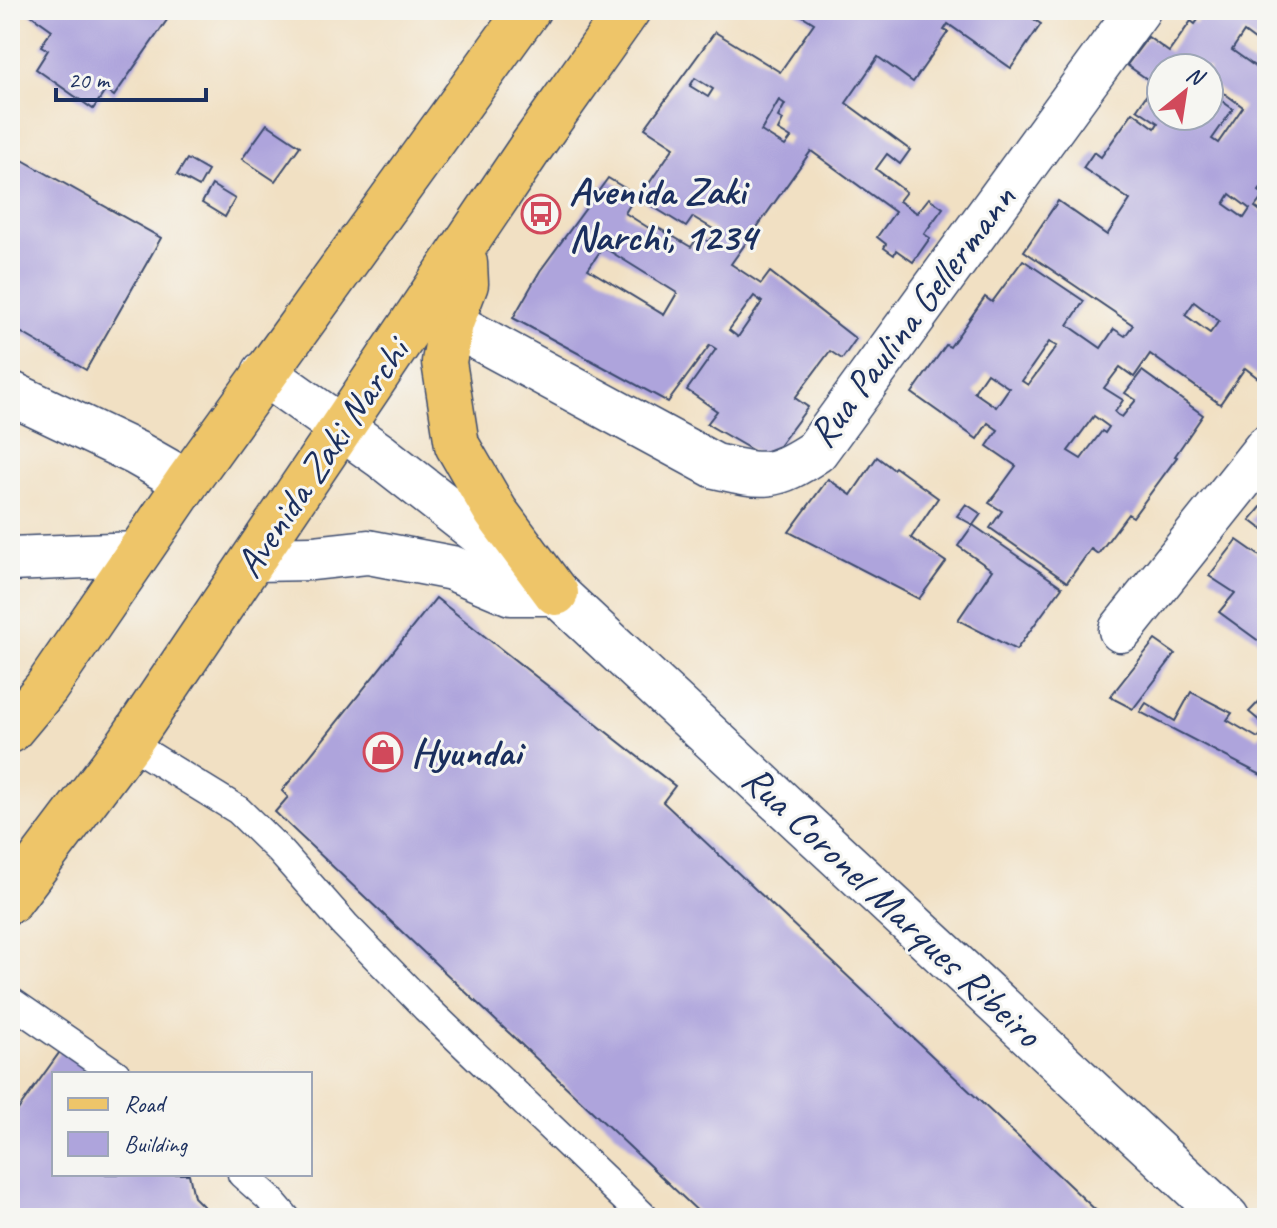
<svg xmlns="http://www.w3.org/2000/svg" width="1277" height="1228" font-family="Caveat,sans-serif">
	<rect width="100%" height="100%" fill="#f6f6f2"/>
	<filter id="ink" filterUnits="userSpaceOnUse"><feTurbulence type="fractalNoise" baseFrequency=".0125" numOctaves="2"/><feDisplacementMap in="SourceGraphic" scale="16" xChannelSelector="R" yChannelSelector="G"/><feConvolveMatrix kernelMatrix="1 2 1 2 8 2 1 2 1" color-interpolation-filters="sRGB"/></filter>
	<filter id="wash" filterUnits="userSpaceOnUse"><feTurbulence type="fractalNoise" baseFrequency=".006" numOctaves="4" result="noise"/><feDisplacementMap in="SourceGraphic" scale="32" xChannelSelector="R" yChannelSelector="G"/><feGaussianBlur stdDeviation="1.8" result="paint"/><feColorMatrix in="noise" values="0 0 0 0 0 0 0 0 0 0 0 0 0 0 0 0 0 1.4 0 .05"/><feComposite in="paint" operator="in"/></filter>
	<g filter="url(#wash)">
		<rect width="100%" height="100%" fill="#f1e0c3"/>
		<g id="blocks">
			<g fill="#aea4dc" fill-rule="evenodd">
				<path d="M24,10H174L114,96L106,90L93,109L36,69L48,50L41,46L52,30Z"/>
				<path d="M793,10H1020L1041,24L1011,68L948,24L944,30L948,32L913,82L878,57L846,103L910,150L900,164L887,154L876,169L906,192L899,201L917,213L929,198L943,208L924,234L930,238L913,262L896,250L894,255L884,248L886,244L877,237L895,212L811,151L731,264L761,284L770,272L856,339L842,359L830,351L795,398L808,407L779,446L759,454L707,424L717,411L687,390L716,349L710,345L668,402L513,318L540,271L608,178L636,195L625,213L652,230L655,226L691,247L699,236L709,242L716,232L713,229L693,217L686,227L639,198L674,147L645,128L715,32L780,72L814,23ZM695,78L713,89L708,97L690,86ZM779,100L785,104L778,117L783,120L778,130L791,138L785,146L761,131ZM603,247L677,293L664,315L588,269ZM754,296L762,302L738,337L729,330Z"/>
				<path d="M1205,10H1267V49L1244,32L1232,50L1267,75V180L1259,191L1264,195L1255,207L1267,216V385L1245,368L1220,404L1150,354L1134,377L1120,367L1104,388L1123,400L1115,412L1118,415L1122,417L1136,400L1125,393L1142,371L1203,415L1175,456L1177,457L1133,517L1128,514L1098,554L1091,549L1067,582L990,528L1002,511L989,503L1016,466L987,446L998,430L988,423L977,439L912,393L946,345L950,347L985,297L992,302L1023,260L1084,301L1068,325L1101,348L1114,329L1125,336L1133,325L1024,251L1058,201L1107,235L1130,200L1083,168L1094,152L1101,157L1133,112L1155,128L1158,123L1137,109L1154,84L1127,65L1148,37L1169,52L1191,21L1195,24ZM1161,68H1209V82L1243,107L1218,143L1212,139L1233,109L1209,92V116H1161ZM1230,194L1250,209L1244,218L1224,204ZM1194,302L1219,321L1210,333L1185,315ZM1049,342L1057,346L1028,385L1022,381ZM987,373L1009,388L996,407L974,392ZM1094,416L1109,427L1105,433L1102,431L1081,459L1068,451Z"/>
				<path d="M267,124L300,146L275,181L242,159Z"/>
				<path d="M10,153L161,238L86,370L10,326Z"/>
				<path d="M187,159L208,171L199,187L177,175Z"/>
				<path d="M212,185L235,199L225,217L202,203Z"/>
				<path d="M877,457L893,469L895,467L938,498L911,538L946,562L919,599L789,532L828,479L851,495Z"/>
				<path d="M1267,500V533L1250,520Z"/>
				<path d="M966,504L981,514L973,525L1062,587L1016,650L958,620L992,570L958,546L973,525L957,516Z"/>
				<path d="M1237,540L1267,561V647L1219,612L1235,593L1209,576Z"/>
				<path d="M436,598L675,786L663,802L1104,1218H705L275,812L288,797L282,791Z"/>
				<path d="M1155,640L1175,654L1133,709L1110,697Z"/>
				<path d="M1191,692L1232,713L1227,720L1258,738L1267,727V778L1140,712L1146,703L1175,721Z"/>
				<path d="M1267,693V727L1249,712Z"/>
				<path d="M62,1049L96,1074H54V1174H189L194,1197L215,1218H10V1121Z"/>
			</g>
		</g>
	</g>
	<g filter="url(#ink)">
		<use href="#blocks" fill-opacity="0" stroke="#3b4a6d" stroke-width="2"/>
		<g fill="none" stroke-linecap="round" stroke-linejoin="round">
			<defs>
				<g id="service">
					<path d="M129,743L238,810L280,851L345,925L426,1008L645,1218"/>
					<path d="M10,1001L116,1074"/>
					<path d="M242,1174L268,1197L286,1218"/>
				</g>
				<g id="minor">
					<path d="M451,323L715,466C764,477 773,480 816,451L1138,10"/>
					<path d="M10,393L136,453L187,482"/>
					<path d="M1121,630L1267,447"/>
				</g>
				<g id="tertiary">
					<path d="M264,373L381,456L556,593L1227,1218"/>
					<path d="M10,559L137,554"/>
					<path d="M254,559L313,558L368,552L452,568L511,593H556"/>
				</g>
				<g id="primary">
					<path d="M465,263L466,284L451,323L444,362L457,445L496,512L556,593"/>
					<path d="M10,731L46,688L187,482L528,10"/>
					<path d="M10,901L129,743L529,150L628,10"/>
				</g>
			</defs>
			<use href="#service" stroke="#3b4a6d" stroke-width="31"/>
			<use href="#minor" stroke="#3b4a6d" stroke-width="47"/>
			<use href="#tertiary" stroke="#3b4a6d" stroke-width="47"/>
			<use href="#primary" stroke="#3b4a6d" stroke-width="47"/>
			<use href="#service" stroke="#fff" stroke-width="28"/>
			<use href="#minor" stroke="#fff" stroke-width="44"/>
			<use href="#tertiary" stroke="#fff" stroke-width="44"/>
			<use href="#primary" stroke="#eec569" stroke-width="44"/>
		</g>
	</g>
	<defs>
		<symbol id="bus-ring" viewBox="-11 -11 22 22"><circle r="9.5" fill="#f6f6f2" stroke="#d1495b" stroke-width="1.5"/><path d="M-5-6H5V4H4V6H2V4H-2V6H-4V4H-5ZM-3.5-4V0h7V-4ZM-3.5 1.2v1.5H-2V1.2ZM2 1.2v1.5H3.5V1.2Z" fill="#d1495b"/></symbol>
		<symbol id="shop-ring" viewBox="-11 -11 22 22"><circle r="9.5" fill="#f6f6f2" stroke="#d1495b" stroke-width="1.5"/><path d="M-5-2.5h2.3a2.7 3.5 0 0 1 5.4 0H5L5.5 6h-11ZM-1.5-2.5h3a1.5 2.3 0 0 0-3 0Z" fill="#d1495b"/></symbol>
	</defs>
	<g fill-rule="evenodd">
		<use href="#bus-ring" x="519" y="192" width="44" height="44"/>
		<use href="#shop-ring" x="361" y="730" width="44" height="44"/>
	</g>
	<g text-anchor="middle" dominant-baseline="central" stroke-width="6" stroke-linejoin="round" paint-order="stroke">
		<g font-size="40" font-weight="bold" fill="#1b2f5e" stroke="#f6f6f2" text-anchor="start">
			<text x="569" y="191">Avenida Zaki<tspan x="569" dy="46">Narchi, 1234</tspan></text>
			<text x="411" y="752">Hyundai</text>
		</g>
		<g font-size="40" fill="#1b2f5e" stroke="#f6f6f2">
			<text transform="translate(912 316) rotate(-53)">Rua Paulina Gellermann</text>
			<text transform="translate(322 458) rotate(-56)">Avenida Zaki Narchi</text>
			<text transform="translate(892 906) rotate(43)">Rua Coronel Marques Ribeiro</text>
		</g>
	</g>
	<rect width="1277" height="1228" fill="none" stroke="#f6f6f2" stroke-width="40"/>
	<rect x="52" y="1072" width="260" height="104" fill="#f6f6f2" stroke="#9ea6b7" stroke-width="2"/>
	<rect x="68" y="1098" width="40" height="12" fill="#eec569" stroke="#9ea6b7" stroke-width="2"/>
	<text x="124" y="1112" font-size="24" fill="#1b2f5e">Road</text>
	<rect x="68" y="1132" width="40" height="24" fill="#aea4dc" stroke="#9ea6b7" stroke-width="2"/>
	<text x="124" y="1152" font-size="24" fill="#1b2f5e">Building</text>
	<g transform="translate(1185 92) rotate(30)"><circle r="38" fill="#f6f6f2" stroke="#9ea6b7" stroke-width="2"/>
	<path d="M0-6L14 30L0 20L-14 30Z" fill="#d1495b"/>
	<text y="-12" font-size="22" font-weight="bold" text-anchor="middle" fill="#1b2f5e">N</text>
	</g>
	<path d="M56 88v12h150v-12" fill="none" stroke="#1b2f5e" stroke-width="4"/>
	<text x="68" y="88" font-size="24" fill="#1b2f5e" stroke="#f6f6f2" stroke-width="6" paint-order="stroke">20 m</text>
</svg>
